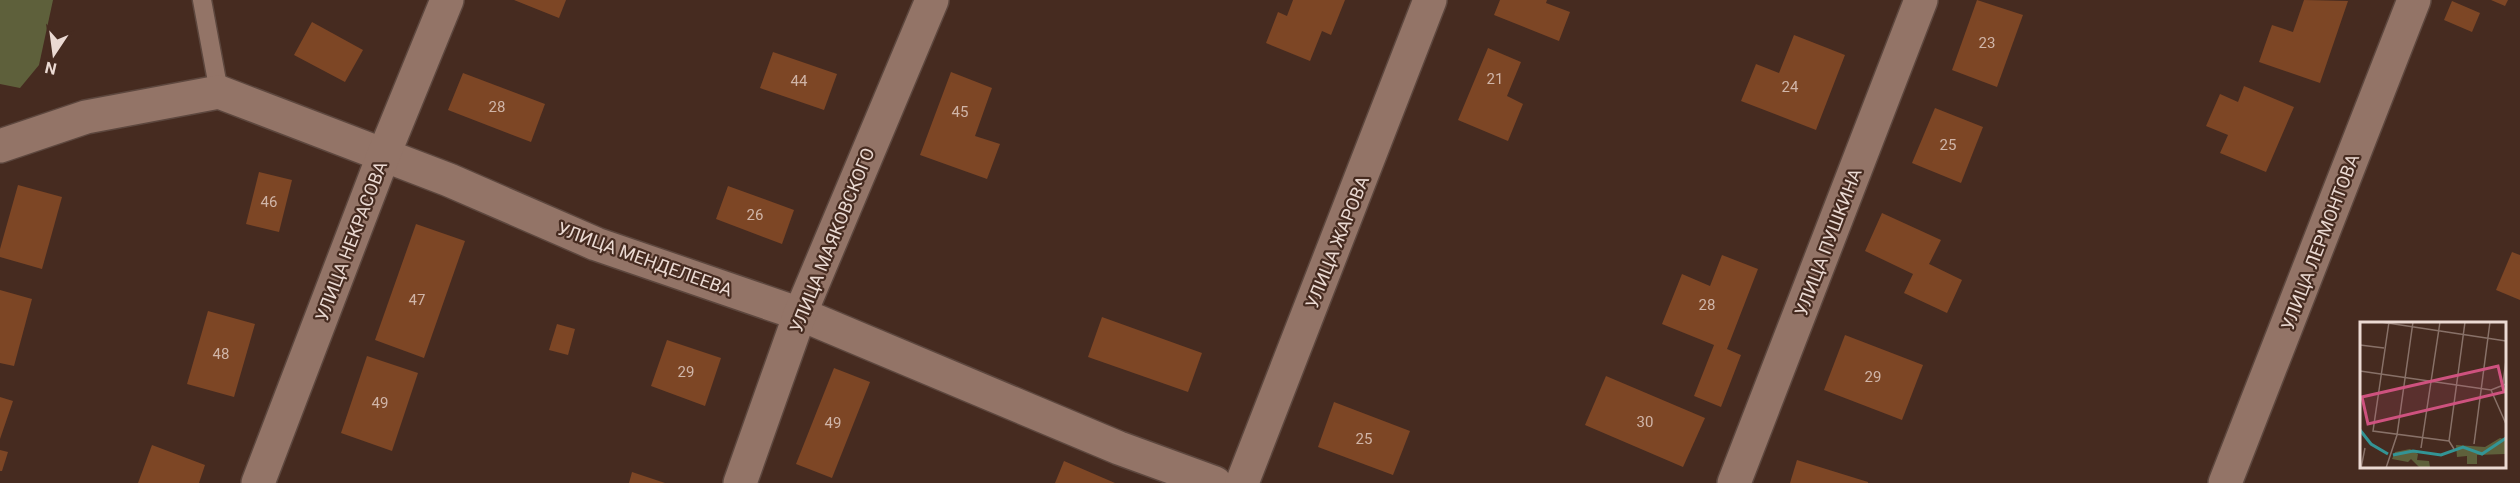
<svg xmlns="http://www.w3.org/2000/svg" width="2520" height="483" font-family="Roboto,sans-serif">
	<rect width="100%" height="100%" fill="#462b20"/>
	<path fill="#5e603b" d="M0,0H53L39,65L20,88L0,84Z"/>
	<g fill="#7d4625">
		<path d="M514,0H566L559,18Z"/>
		<path d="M1293,0H1345L1331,35L1322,31L1310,61L1266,43L1278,12L1287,16Z"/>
		<path d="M1500,0H1547L1546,3L1570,12L1559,41L1494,15Z"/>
		<path d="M1977,0L2023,15L1997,87L1952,70Z"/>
		<path d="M2304,0L2348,1L2320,83L2259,62L2272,25L2293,32Z"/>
		<path d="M2491,0H2508L2505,6Z"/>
		<path d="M2452,1L2480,13L2472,32L2444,20Z"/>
		<path d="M312,22L363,50L345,82L294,55Z"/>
		<path d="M1794,35L1845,55L1816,130L1741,101L1756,64L1779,73Z"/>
		<path d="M1488,48L1521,62L1507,96L1523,104L1508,141L1458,120Z"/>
		<path d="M773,52L837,74L824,110L760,88Z"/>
		<path d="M951,72L992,88L975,136L1000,144L987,179L920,155Z"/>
		<path d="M463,73L545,104L531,142L448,110Z"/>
		<path d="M2244,86L2294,107L2266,172L2220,153L2228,135L2206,126L2220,94L2238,102Z"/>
		<path d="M1935,108L1983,127L1961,183L1912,163Z"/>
		<path d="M259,172L292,180L279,232L246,224Z"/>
		<path d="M18,185L62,197L42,269L0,257V249Z"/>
		<path d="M728,186L794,210L782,244L716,219Z"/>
		<path d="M1882,213L1941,240L1929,264L1962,280L1947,313L1904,293L1913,274L1865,251Z"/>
		<path d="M416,224L465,241L424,358L375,340Z"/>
		<path d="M2512,252L2520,255V300L2496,290Z"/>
		<path d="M1722,255L1758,269L1727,349L1741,355L1721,407L1694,396L1714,345L1662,324L1682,274L1710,286Z"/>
		<path d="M0,290L32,299L14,366L0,363Z"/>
		<path d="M208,311L255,324L234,397L187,384Z"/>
		<path d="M1102,317L1202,353L1188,392L1088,357Z"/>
		<path d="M557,324L575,329L568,355L549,350Z"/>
		<path d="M1845,335L1923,365L1902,420L1824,390Z"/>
		<path d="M667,340L721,358L705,406L651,386Z"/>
		<path d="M367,356L418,373L392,451L341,433Z"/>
		<path d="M834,368L870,382L832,478L796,464Z"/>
		<path d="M1606,376L1705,418L1683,467L1585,425Z"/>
		<path d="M0,397L13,401L0,439Z"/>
		<path d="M1334,402L1410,431L1393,475L1318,447Z"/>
		<path d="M152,445L205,465L199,483H138Z"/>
		<path d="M0,450L8,452L2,471H0Z"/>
		<path d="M1797,460L1868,482V483H1790Z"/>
		<path d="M1064,461L1115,483H1055Z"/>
		<path d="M632,472L665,483H629Z"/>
	</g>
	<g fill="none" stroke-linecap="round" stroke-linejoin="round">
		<defs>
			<path id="service" d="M202,0L219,92"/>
			<g id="minor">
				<path d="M0,146L86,117L219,92L449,180L596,244L800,314L1119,448L1215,483"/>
				<path d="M258,483L384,154L447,0"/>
				<path d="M740,483L800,314L932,0"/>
				<path d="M1242,483L1430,0"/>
				<path d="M1734,483L1921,0"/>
				<path d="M2225,483L2414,0"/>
			</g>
		</defs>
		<use href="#service" stroke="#5d473e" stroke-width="21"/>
		<use href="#minor" stroke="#5d473e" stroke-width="36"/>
		<use href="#service" stroke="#937467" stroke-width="18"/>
		<use href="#minor" stroke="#937467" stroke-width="33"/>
	</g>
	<g text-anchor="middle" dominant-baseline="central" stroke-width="4.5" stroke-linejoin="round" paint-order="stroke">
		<g font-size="15" fill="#d0b5a8">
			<text x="1987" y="43">23</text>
			<text x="1495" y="79">21</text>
			<text x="799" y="81">44</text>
			<text x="1790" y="87">24</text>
			<text x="497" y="107">28</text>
			<text x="960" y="112">45</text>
			<text x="1948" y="145">25</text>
			<text x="269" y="202">46</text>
			<text x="755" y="215">26</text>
			<text x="417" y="300">47</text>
			<text x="1707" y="305">28</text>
			<text x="221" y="354">48</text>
			<text x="686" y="372">29</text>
			<text x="1873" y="377">29</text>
			<text x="380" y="403">49</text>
			<text x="1645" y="422">30</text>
			<text x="833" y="423">49</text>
			<text x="1364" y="439">25</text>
		</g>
		<g font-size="18" fill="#ebdad3" stroke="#462b20">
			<text transform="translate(832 240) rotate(-68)">УЛИЦА МАЯКОВСКОГО</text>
			<text transform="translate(351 241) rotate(-69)">УЛИЦА НЕКРАСОВА</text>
			<text transform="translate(1337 242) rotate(-68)">УЛИЦА ЖАРОВА</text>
			<text transform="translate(1828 242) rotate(-69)">УЛИЦА ПУШКИНА</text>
			<text transform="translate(2320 242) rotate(-69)">УЛИЦА ЛЕРМОНТОВА</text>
			<text transform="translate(645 259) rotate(20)">УЛИЦА МЕНДЕЛЕЕВА</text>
		</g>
	</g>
	<g transform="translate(2360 322)">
		<rect width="146" height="146" fill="#462b20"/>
		<path d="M140,116L145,117V132L117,133V142H107V134L97,135L96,123L125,125ZM50,127L58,132L57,138L69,139L70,145H59L51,137L48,140L32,137L35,130Z" fill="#5e603b"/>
		<path fill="none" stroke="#339495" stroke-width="3" d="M0,108L11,122L28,132M33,133L53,129L81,133L103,125L122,132L146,116"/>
		<path fill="none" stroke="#887168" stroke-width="1.5" d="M21,0L146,19M29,0L13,109L89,119M0,23L24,26M0,49L131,68L146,62M143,62L146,38M131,68L146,102M114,122L130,0M61,126L80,0M94,127L89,119L105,0M1,146L5,126M26,146L37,113L53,0"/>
		<path fill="#ce527f" fill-opacity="0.15" stroke="#ce527f" stroke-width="3" d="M138,44L144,70L8,102L2,75Z"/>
		<rect width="146" height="146" fill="none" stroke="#ebdad3" stroke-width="3"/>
	</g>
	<g transform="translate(54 54) rotate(193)" stroke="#462b20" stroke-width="4.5" paint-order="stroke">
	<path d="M0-4.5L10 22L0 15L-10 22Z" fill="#ebdad3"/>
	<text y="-9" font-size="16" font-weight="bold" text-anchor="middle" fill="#ebdad3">N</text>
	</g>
</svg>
